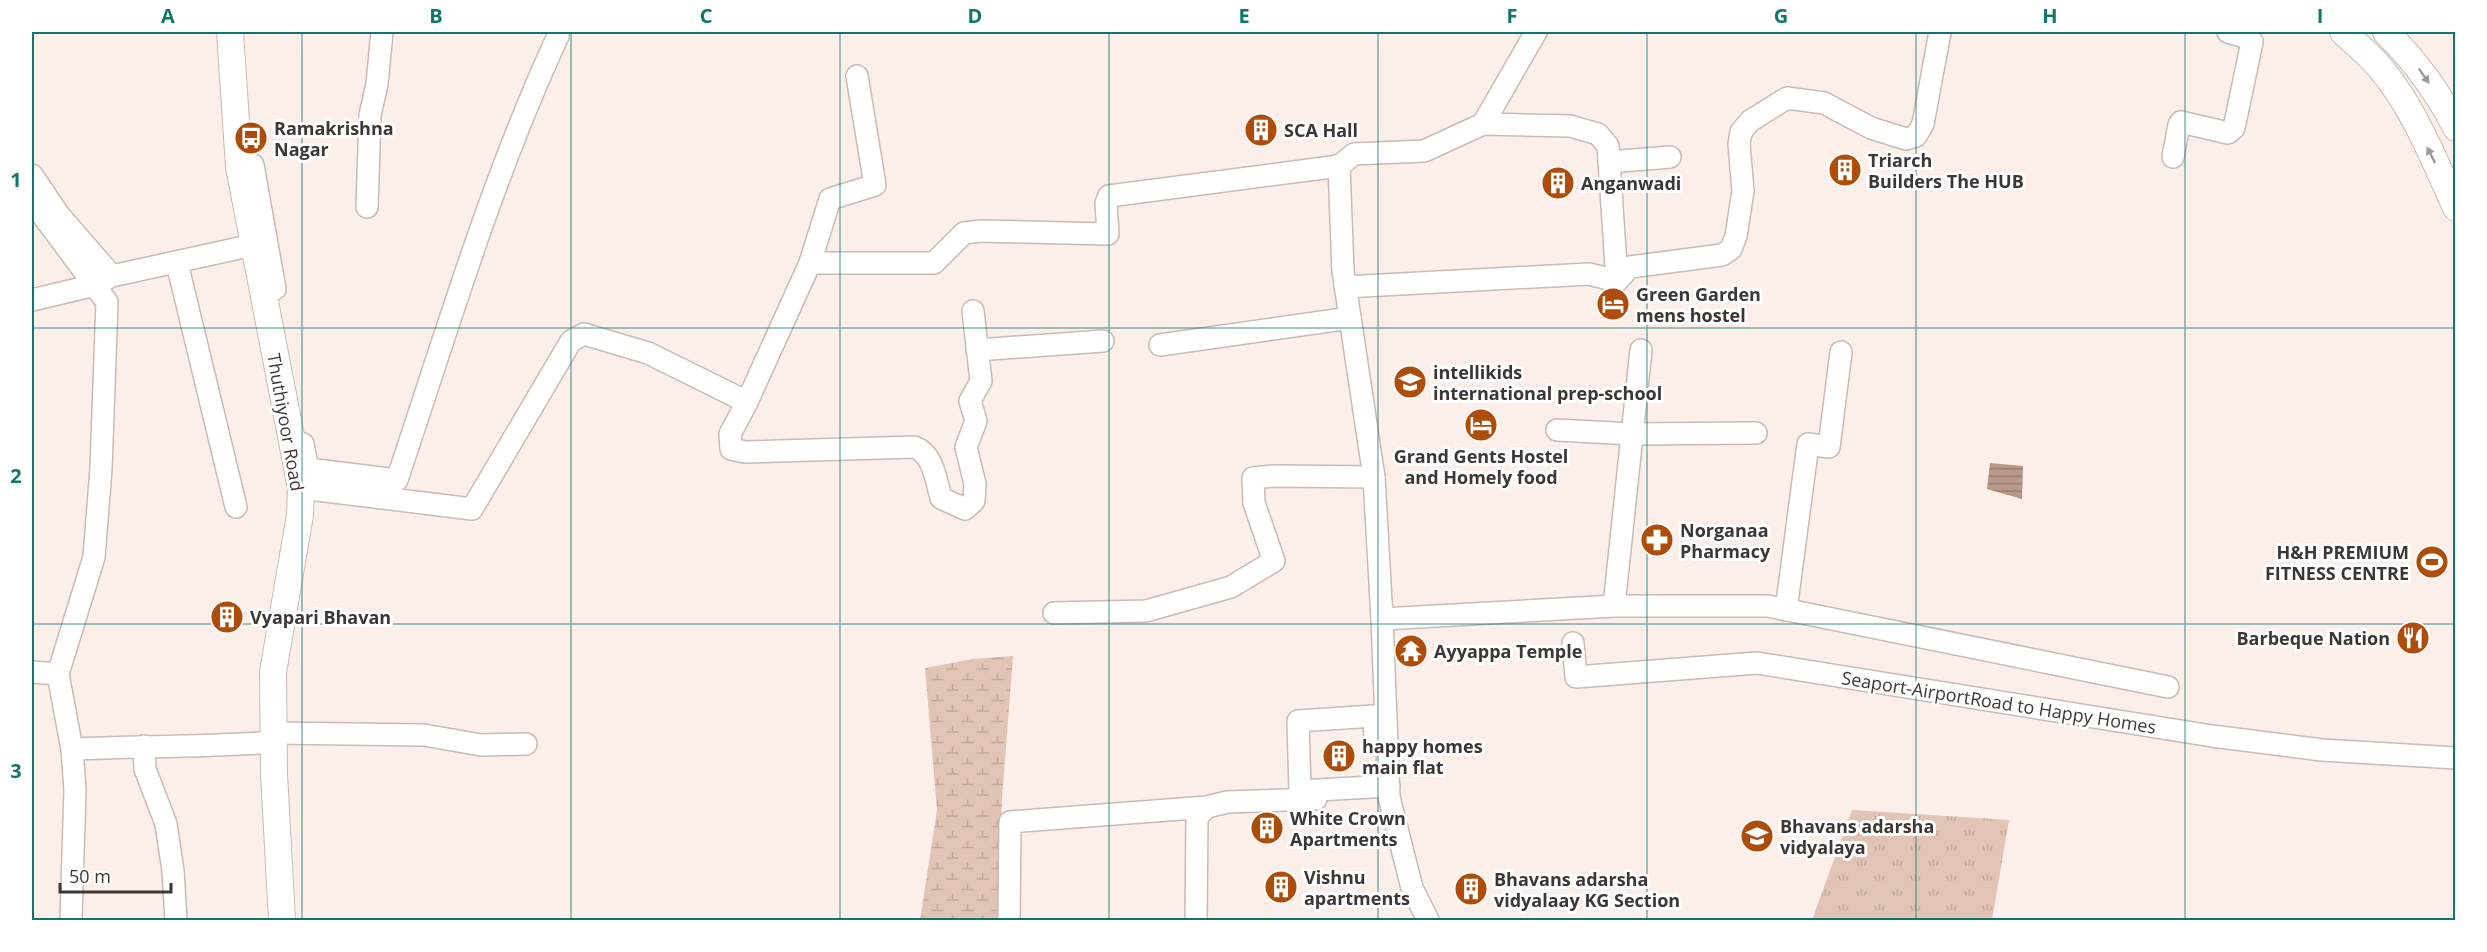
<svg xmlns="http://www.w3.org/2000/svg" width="2487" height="952" font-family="'Open Sans',sans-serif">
	<defs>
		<pattern id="grass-tufts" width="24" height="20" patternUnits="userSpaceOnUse" patternTransform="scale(1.5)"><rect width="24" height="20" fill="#e1c4b6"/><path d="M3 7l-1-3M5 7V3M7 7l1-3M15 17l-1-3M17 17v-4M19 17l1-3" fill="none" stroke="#c2a99d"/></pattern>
		<pattern id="wetland-marsh" width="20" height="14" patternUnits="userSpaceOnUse" patternTransform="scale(1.5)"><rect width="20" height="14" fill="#e1c4b6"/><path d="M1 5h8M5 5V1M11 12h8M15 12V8" fill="none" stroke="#c2a99d"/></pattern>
		<pattern id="water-rules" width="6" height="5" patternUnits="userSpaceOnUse" patternTransform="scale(1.5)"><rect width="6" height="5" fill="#b89888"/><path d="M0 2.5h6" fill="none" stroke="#977d70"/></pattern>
	</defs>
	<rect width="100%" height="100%" fill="#fceee8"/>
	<path fill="url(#grass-tufts)" d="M1852,810L2009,820L1992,920H1812Z"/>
	<path fill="url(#wetland-marsh)" d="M1013,656L1002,799L997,919L920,920L937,810L925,668L973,659Z"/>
	<path fill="url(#water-rules)" d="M1990,463L2023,466L2022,499L1987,489Z"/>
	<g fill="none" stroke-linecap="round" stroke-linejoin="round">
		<defs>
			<g id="minor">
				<path d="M1483,124L1570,126L1598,134L1608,146L1617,281"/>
				<path d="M2173,157L2179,125L2181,122L2228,133L2234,128L2252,42L2248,38L2228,32"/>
				<path d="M1609,162L1670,157"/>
				<path d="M239,167L253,165L275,289"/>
				<path d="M32,175L59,215L112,276"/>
				<path d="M32,201L107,302L101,469L94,557L58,674L32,672"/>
				<path d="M367,207L370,115L377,84L382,32"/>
				<path d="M177,263L236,507"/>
				<path d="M810,263L830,199L875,185L857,76"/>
				<path d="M1345,287L1589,274L1617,281L1630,267L1722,255L1731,249L1736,236L1743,191L1739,144L1741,132L1750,121L1787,98L1824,103L1871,128L1906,139L1916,136L1923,124L1940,32"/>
				<path d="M32,300L95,285L112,276L253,245"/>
				<path d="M1160,345L1350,318"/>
				<path d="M977,350L1103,341"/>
				<path d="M747,402L730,434L731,449L745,452L914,447C933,453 936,480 941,498L965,509L974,501L975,484L966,447L976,421L970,401L981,381L973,311"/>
				<path d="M1557,430L1632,434L1756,433"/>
				<path d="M303,444L308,469L397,480C447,331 492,178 558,36"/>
				<path d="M301,488L472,509L571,341L584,334L648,353L747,402L810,263H934L964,233L981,231L1108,234L1106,203L1109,196L1339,166"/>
				<path d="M1614,606L1641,350"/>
				<path d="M1786,610L1808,444L1829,447L1841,352"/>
				<path d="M1054,613L1146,611L1231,587L1274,561L1254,503L1253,478L1273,476L1374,477"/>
				<path d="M1382,619L1374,477L1343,271L1339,166L1354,154L1424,151L1483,124L1536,32"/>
				<path d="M1573,643L1576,677L1757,663L2212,736L2322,750L2456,758"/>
				<path d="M58,674L72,749L75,790L71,920"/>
				<path d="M275,733L424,735L481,745L526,744"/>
				<path d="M1375,741L1374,716L1298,721L1300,791L1389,786"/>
				<path d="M144,746L145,769L166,824L173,871L176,920"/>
				<path d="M72,749C139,746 207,747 274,742"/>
				<path d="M1009,920L1010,822L1207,807"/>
				<path d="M1196,920L1197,817L1207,807L1227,802L1316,799"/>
				<path d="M1428,920L1412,888L1389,797L1382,619L1614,606H1768L2168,687"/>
			</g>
			<g id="major">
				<path d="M230,32L239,167L301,488L300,515L273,672L274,774L282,920"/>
				<path d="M2343,32C2356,44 2371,56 2382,70C2415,110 2435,162 2456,208"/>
				<path d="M2386,32C2415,61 2438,91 2456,128"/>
			</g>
		</defs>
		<use href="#minor" stroke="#c8bbb5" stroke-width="24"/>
		<use href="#major" stroke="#c8bbb5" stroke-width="28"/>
		<use href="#minor" stroke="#fff" stroke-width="21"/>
		<use href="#major" stroke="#fff" stroke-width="26"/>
	</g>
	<defs><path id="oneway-solid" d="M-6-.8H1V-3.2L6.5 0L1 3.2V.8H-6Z" transform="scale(1.5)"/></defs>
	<g fill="#9e9a9a">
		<use href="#oneway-solid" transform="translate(2424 76) rotate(55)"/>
		<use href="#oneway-solid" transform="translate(2431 155) rotate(-117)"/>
	</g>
	<path fill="none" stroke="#0f766e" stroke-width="1.5" stroke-opacity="0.55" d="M302,32V920M571,32V920M840,32V920M1109,32V920M1378,32V920M1647,32V920M1916,32V920M2185,32V920M32,328H2456M32,624H2456"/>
	<defs>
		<symbol id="building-disc" viewBox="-11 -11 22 22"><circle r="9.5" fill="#ae4d0a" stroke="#fff"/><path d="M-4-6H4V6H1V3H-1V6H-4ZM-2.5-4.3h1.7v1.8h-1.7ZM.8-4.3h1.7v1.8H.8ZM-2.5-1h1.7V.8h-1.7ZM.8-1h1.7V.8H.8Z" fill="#fff"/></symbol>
		<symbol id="bus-disc" viewBox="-11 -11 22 22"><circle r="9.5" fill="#ae4d0a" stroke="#fff"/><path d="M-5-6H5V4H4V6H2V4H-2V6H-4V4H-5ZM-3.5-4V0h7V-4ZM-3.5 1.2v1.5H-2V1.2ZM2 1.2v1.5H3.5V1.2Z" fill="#fff"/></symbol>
		<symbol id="hotel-disc" viewBox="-11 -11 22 22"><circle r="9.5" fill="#ae4d0a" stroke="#fff"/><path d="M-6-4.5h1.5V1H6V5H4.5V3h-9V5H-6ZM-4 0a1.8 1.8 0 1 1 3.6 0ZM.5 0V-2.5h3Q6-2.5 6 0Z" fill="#fff"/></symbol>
		<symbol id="school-disc" viewBox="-11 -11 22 22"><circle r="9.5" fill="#ae4d0a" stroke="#fff"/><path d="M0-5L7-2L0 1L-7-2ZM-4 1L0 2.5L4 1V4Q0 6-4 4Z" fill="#fff"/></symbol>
		<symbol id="pharmacy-disc" viewBox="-11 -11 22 22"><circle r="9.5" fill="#ae4d0a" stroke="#fff"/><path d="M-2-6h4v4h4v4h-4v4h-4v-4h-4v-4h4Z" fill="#fff"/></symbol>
		<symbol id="stadium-disc" viewBox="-11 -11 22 22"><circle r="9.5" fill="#ae4d0a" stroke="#fff"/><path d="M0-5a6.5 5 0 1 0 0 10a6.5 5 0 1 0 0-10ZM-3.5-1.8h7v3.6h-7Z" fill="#fff"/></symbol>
		<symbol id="restaurant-disc" viewBox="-11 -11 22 22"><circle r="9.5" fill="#ae4d0a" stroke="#fff"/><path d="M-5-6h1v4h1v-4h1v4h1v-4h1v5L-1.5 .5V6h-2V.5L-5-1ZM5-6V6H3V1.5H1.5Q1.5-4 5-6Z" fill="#fff"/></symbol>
		<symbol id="temple-disc" viewBox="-11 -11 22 22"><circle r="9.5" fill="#ae4d0a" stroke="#fff"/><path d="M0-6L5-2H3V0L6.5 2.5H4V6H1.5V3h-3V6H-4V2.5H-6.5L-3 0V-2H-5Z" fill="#fff"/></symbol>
	</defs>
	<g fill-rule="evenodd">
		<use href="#building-disc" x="1242" y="111" width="38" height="38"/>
		<use href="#bus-disc" x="232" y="119" width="38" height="38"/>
		<use href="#building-disc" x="1826" y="151" width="38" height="38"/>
		<use href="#building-disc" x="1539" y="164" width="38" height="38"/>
		<use href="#hotel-disc" x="1594" y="285" width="38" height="38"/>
		<use href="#school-disc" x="1391" y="363" width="38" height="38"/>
		<use href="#hotel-disc" x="1462" y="406" width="38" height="38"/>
		<use href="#pharmacy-disc" x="1638" y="521" width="38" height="38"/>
		<use href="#stadium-disc" x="2413" y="543" width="38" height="38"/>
		<use href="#building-disc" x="208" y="598" width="38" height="38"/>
		<use href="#restaurant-disc" x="2394" y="619" width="38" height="38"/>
		<use href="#temple-disc" x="1392" y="632" width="38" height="38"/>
		<use href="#building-disc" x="1320" y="737" width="38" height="38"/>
		<use href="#building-disc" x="1248" y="809" width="38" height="38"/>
		<use href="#school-disc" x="1738" y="817" width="38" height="38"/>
		<use href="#building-disc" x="1262" y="868" width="38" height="38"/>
		<use href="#building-disc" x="1452" y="870" width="38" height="38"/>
	</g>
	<g text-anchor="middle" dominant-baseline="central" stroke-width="6" stroke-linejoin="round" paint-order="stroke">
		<g font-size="18" font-weight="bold" fill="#3c3634" stroke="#fff" text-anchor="start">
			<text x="274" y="128">Ramakrishna<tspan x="274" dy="21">Nagar</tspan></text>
			<text x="1284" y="130">SCA Hall</text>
			<text x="1868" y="160">Triarch<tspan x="1868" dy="21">Builders The HUB</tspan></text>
			<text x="1581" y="183">Anganwadi</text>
			<text x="1636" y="294">Green Garden<tspan x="1636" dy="21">mens hostel</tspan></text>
			<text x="1433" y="372">intellikids<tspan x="1433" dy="21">international prep-school</tspan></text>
			<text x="1481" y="456" text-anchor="middle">Grand Gents Hostel<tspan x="1481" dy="21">and Homely food</tspan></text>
			<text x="1680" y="530">Norganaa<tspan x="1680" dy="21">Pharmacy</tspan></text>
			<text x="2409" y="552" text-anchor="end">H&amp;H PREMIUM<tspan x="2409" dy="21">FITNESS CENTRE</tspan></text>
			<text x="250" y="617">Vyapari Bhavan</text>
			<text x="2390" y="638" text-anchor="end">Barbeque Nation</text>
			<text x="1434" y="651">Ayyappa Temple</text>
			<text x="1362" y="746">happy homes<tspan x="1362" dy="21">main flat</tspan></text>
			<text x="1290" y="818">White Crown<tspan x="1290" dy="21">Apartments</tspan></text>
			<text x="1780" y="826">Bhavans adarsha<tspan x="1780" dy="21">vidyalaya</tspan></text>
			<text x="1304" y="877">Vishnu<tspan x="1304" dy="21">apartments</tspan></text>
			<text x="1494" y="879">Bhavans adarsha<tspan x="1494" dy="21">vidyalaay KG Section</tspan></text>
		</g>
		<g font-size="18" fill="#3c3634" stroke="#fff">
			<text transform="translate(286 422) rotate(80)">Thuthiyoor Road</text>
			<text transform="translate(1999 702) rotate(9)">Seaport-AirportRoad to Happy Homes</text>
		</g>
	</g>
	<rect width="2487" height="952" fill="none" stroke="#ffffff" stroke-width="66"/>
	<path d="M60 883v9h111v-9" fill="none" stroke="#3c3634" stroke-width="3"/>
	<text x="69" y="883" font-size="18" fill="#3c3634" stroke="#ffffff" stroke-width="4.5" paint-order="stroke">50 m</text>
	<rect x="33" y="33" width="2421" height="886" fill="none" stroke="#0f766e" stroke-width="2"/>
	<g font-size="20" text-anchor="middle" font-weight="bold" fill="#0f766e">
		<text x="168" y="23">A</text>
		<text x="436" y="23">B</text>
		<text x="706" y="23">C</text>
		<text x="975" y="23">D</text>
		<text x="1244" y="23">E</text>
		<text x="1512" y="23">F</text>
		<text x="1781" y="23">G</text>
		<text x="2050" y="23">H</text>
		<text x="2320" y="23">I</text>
		<text x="16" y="187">1</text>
		<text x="16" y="483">2</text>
		<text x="16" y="778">3</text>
	</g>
</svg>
